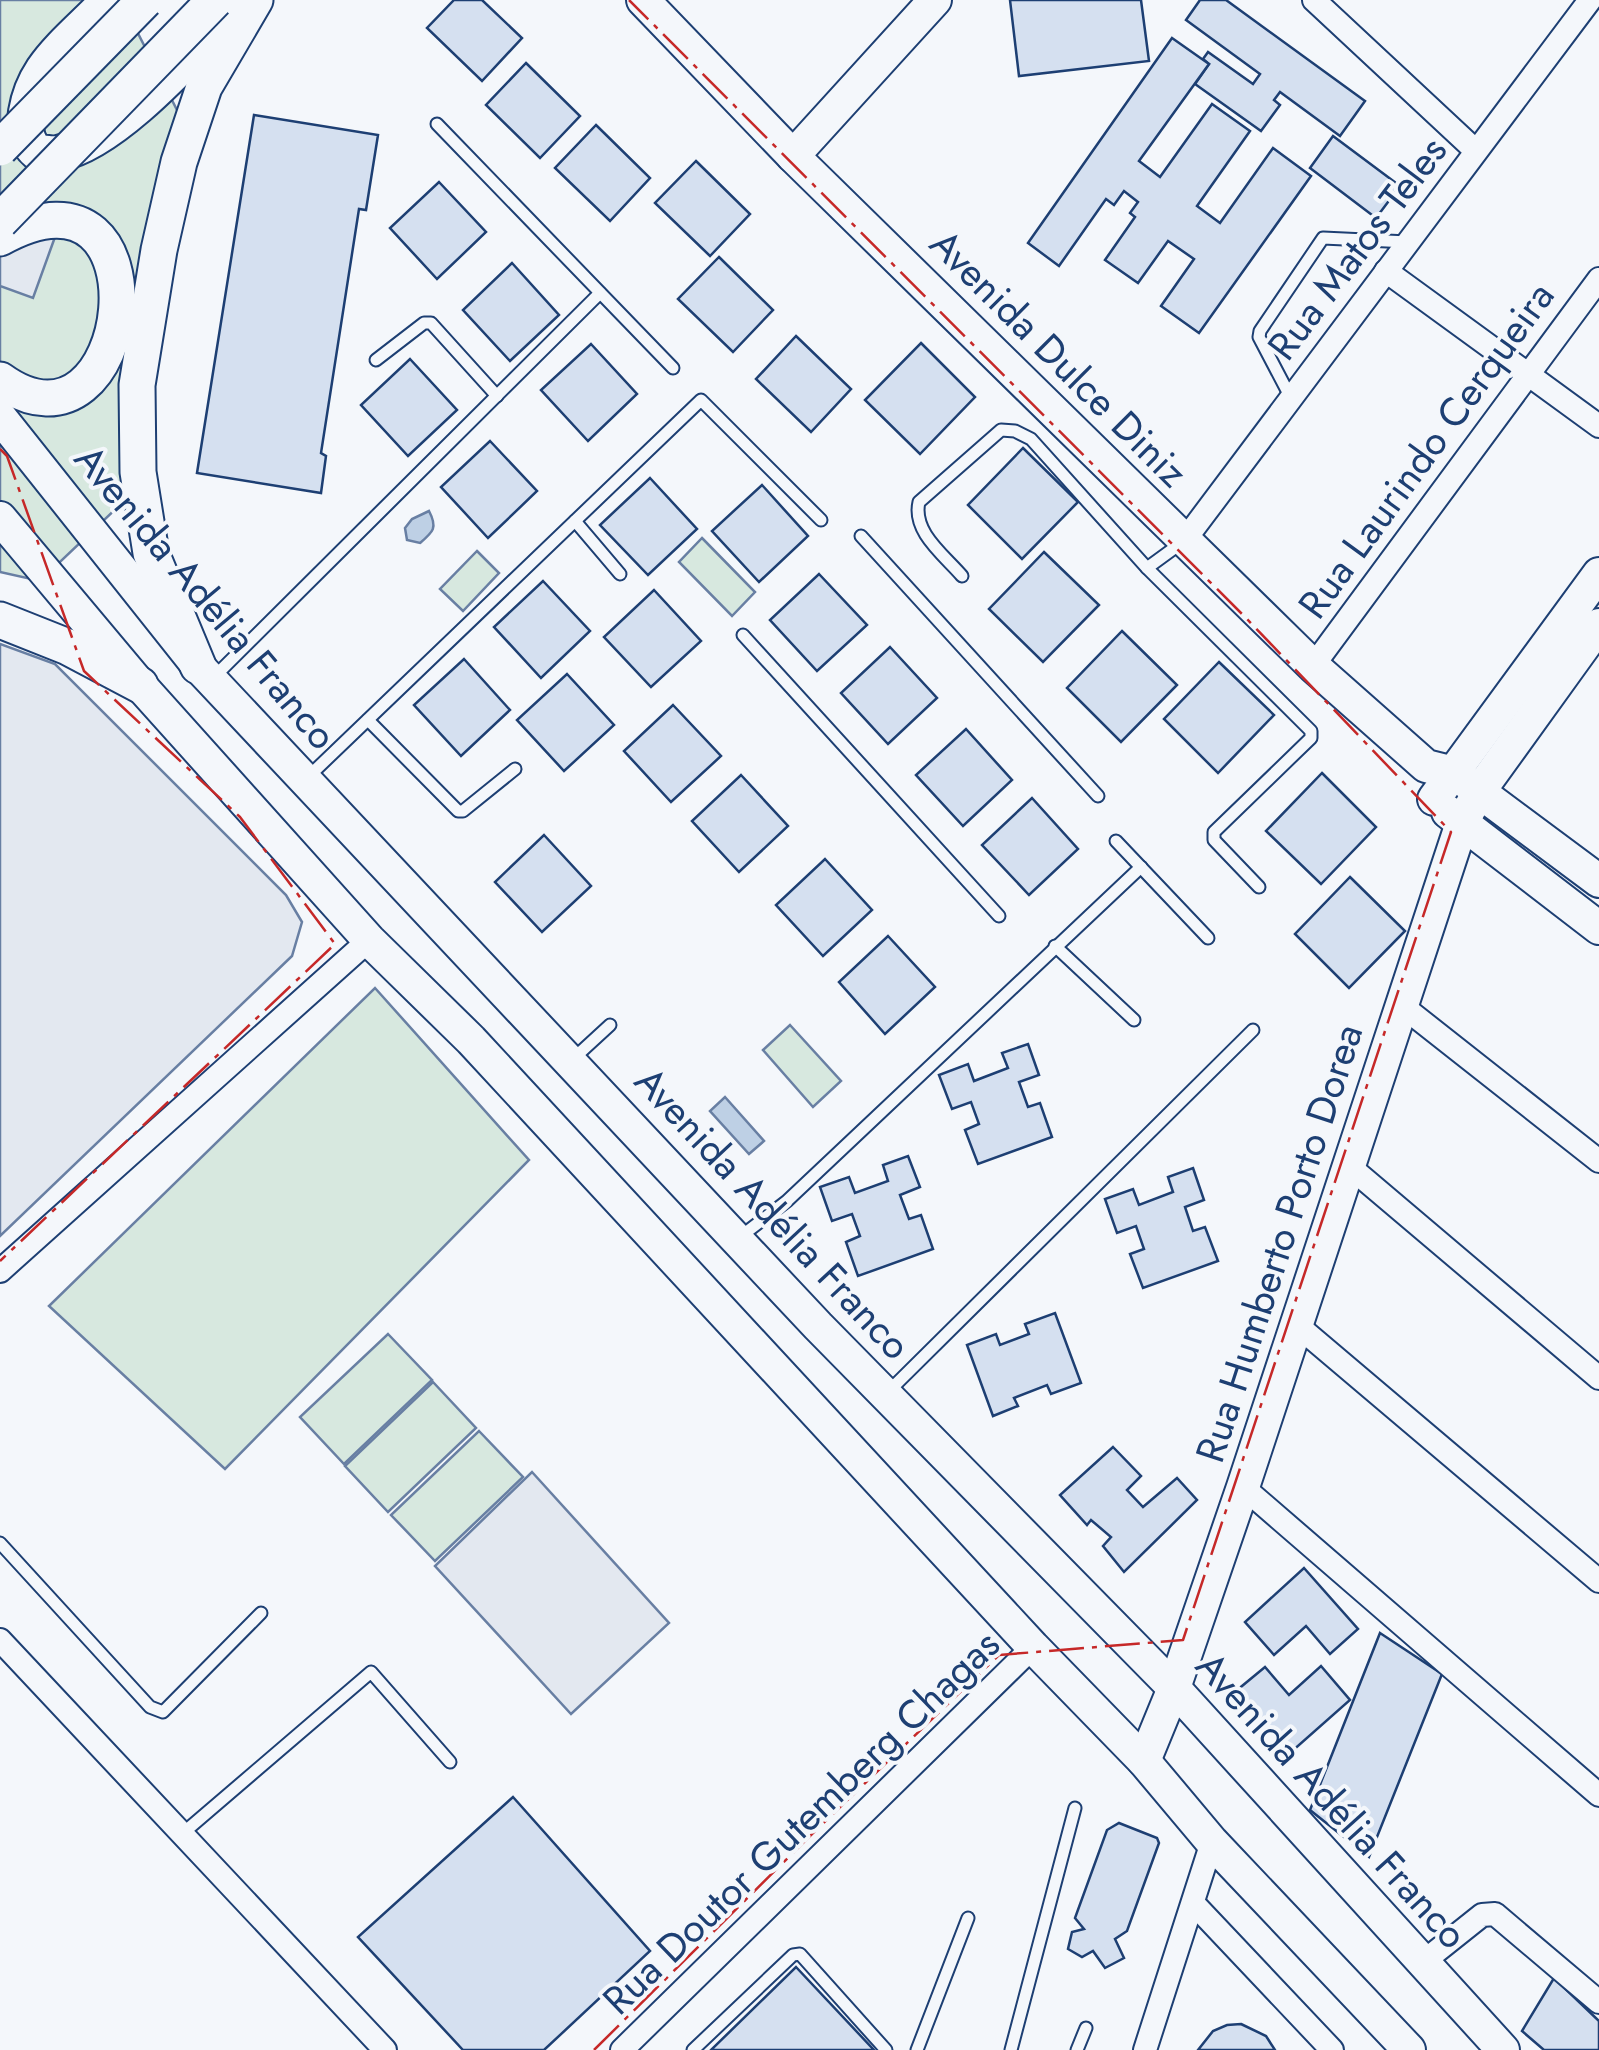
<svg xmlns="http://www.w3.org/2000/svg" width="1599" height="2050" font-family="Jost,sans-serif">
	<rect width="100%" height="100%" fill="#f4f7fb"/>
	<g fill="#d7e8df" stroke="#687fa3" stroke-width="2.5">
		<path d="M0,0H121L180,116L124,379L123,502L40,581L0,572Z"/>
		<path d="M702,538L755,592L732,616L679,562Z"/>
		<path d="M477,551L499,573L463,611L440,589Z"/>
		<path d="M375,988L529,1160L225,1469L49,1306Z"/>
		<path d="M790,1025L841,1081L813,1107L763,1050Z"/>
		<path d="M388,1334L432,1380L344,1464L300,1417Z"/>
		<path d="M433,1382L476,1428L388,1512L345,1466Z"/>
		<path d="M479,1431L523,1477L435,1561L391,1515Z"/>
	</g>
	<g fill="#e3e8f0" stroke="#687fa3" stroke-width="2.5">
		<path d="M0,218L55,237L33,298L0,286Z"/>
		<path d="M0,644L55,664L286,895L302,922L292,956L0,1236Z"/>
		<path d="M532,1472L669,1623L571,1714L435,1566Z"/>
	</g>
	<g fill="#bed0e5" stroke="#687fa3" stroke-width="2.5">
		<path d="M429,511C438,528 433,532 420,543L407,540L405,528L412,519Z"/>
		<path d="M725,1097L764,1141L749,1154L710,1111Z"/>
	</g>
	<g fill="#d5e0f0" stroke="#1d3f73" stroke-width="2.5">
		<path d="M454,0H482L522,38L482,81L427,28Z"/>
		<path d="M1010,0H1141L1149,61L1019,76Z"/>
		<path d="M1200,0H1226L1365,101L1340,136L1280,92L1274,100L1280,105L1261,131L1195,84L1209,64L1203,59L1208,52L1253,84L1260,74L1186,20Z"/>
		<path d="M1172,38L1209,64L1139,161L1160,177L1212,104L1250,131L1197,206L1220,223L1273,148L1311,176L1199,333L1161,306L1194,259L1168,241L1138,283L1105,260L1135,217L1130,213L1138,202L1124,191L1114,205L1106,199L1059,266L1028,243Z"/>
		<path d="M526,63L580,116L540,158L486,105Z"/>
		<path d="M254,115L378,135L366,210L359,209L321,453L326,456L321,493L197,473Z"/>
		<path d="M596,125L650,178L610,221L555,168Z"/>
		<path d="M1333,136L1400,186L1376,218L1310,168Z"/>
		<path d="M696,161L750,214L710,256L655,203Z"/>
		<path d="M439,182L486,232L437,279L390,228Z"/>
		<path d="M719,257L773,310L733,352L678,299Z"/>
		<path d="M512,263L559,315L510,361L463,310Z"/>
		<path d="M796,336L851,389L811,432L756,379Z"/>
		<path d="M921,343L975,397L920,454L865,400Z"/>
		<path d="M591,344L637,394L588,441L541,390Z"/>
		<path d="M410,359L457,410L408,456L361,405Z"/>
		<path d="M490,441L537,491L488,538L441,487Z"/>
		<path d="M1023,448L1078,502L1022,559L968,505Z"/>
		<path d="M650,478L697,529L648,575L600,525Z"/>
		<path d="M762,485L808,536L759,582L712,531Z"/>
		<path d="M1044,552L1099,605L1043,662L989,609Z"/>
		<path d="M819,574L867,625L817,671L770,620Z"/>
		<path d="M543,581L590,631L541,678L494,627Z"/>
		<path d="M654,590L701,641L651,687L604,637Z"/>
		<path d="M1122,631L1177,685L1121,742L1067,688Z"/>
		<path d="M890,647L937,698L888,744L841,693Z"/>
		<path d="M464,659L510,710L461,756L414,705Z"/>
		<path d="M1219,662L1274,715L1218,773L1164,719Z"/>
		<path d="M567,674L614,725L564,771L517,720Z"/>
		<path d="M673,705L721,756L671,802L624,751Z"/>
		<path d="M966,729L1012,780L963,826L916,775Z"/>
		<path d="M1322,773L1376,827L1321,884L1266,831Z"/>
		<path d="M741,775L788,826L739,872L692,821Z"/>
		<path d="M1032,798L1078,849L1029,895L982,845Z"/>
		<path d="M544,835L591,886L542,932L495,882Z"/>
		<path d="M825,859L872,910L823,956L776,905Z"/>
		<path d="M1350,877L1405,931L1349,988L1295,934Z"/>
		<path d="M888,936L935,987L885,1034L839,982Z"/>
		<path d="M1028,1044L1039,1075L1019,1082L1028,1107L1040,1103L1052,1137L978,1164L965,1130L979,1124L971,1102L952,1109L939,1075L968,1064L974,1081L1008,1068L1002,1053Z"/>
		<path d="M908,1156L920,1187L900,1195L909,1219L921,1215L933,1249L858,1276L846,1242L860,1236L852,1214L832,1221L820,1187L849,1177L855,1193L888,1181L883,1165Z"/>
		<path d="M1193,1168L1204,1200L1185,1207L1193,1231L1205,1227L1218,1261L1143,1288L1130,1254L1144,1249L1136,1226L1117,1233L1105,1199L1133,1189L1139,1205L1173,1192L1168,1177Z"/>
		<path d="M1055,1313L1081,1383L1051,1394L1047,1385L1014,1398L1018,1406L993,1416L967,1345L996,1334L1000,1345L1029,1334L1025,1324Z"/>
		<path d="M1113,1447L1141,1476L1127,1490L1143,1507L1177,1478L1197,1500L1124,1572L1103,1546L1111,1537L1091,1520L1087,1525L1060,1495Z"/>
		<path d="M1304,1568L1358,1629L1330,1654L1306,1626L1274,1655L1245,1622Z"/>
		<path d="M1380,1633L1442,1674L1369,1857L1310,1810Z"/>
		<path d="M1321,1666L1350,1700L1290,1753L1236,1691L1265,1667L1289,1695Z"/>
		<path d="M513,1797L650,1951L544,2050H463L358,1937Z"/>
		<path d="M1119,1823L1157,1838L1159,1843L1127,1931L1115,1939L1124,1958L1105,1968L1093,1951L1082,1957L1068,1949L1072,1932L1084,1929L1075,1918L1107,1830Z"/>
		<path d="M796,1967L874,2050H711Z"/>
		<path d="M1554,1978L1599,2021V2050H1544L1522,2031Z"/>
		<path d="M1241,2024L1266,2036L1275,2050H1198L1213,2031L1227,2025Z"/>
	</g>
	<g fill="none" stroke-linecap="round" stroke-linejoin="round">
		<defs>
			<g id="lane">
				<path d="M437,124L673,368"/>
				<path d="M376,360L424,323H431L497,396"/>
				<path d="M1291,398L1259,337L1260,331L1323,238L1408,242"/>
				<path d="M575,521L620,574"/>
				<path d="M861,536L1098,796"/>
				<path d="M1147,568L1184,541"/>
				<path d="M962,576C944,555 912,532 919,502L1001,430L1015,431L1031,439L1147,568L1311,731V738L1214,832V840L1259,887"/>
				<path d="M743,635L999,916"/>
				<path d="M213,678L600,293"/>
				<path d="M368,720L458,811H463L515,769"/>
				<path d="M307,778L701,400L821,520"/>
				<path d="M1116,841L1208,938"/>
				<path d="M1055,946L1134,1020"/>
				<path d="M573,1059L610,1025"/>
				<path d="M740,1237L787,1201L1141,867"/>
				<path d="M887,1393L1253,1030"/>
				<path d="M0,1543L150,1707L163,1712L261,1613"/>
				<path d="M182,1834L371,1672L450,1762"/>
				<path d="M693,2050L793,1955L800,1954L886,2050"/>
				<path d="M917,2050L968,1918"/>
				<path d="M1011,2050L1075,1808"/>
				<path d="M1077,2050L1086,2028"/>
			</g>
			<g id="street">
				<path d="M1314,0L1476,151"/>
				<path d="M1386,271L1599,426"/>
				<path d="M1184,541L1590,0"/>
				<path d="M1313,666L1599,279"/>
				<path d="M1401,1005L1599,1161"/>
				<path d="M1350,1167L1599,1378"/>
				<path d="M0,1271L369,940"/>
				<path d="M1298,1326L1599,1581"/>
				<path d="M1243,1487L1599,1795"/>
				<path d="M0,1640L385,2050"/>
				<path d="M1194,1904L1332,2050"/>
				<path d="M1423,1962L1482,1915L1495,1914L1599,2002"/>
				<path d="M622,2050L1033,1647"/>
				<path d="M1145,2050L1212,1842"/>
			</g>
			<g id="secondary">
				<path d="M643,0L793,156L1313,666L1426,766L1454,773L1599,881"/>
				<path d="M793,156L935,0"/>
				<path d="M0,417L198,666L818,1326L1174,1688L1503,2050"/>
				<path d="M0,518L140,685L369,940L471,1040L1033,1647L1144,1761L1212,1842L1409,2050"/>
				<path d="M1434,799L1599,574"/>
				<path d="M1448,812L1599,928"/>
				<path d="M1144,1761L1174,1688L1243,1487L1462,823L1478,793L1599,625"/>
			</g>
			<g id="primary">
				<path d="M109,0C88,23 60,45 43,70C29,91 15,134 37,152C44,153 53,155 60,153C116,142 195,50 236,9"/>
				<path d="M0,238C175,141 136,478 0,380"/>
				<path d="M0,620L68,647L140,685"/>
				<path d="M198,666L151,553L138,472L137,385L159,250L179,162L204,87L255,0"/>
			</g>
		</defs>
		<use href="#lane" stroke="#1d3f73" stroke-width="15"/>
		<use href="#street" stroke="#1d3f73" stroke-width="26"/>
		<use href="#secondary" stroke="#1d3f73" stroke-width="36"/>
		<use href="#primary" stroke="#1d3f73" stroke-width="39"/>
		<use href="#lane" stroke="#f4f7fb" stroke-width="11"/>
		<use href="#street" stroke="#f4f7fb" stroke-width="22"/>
		<use href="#secondary" stroke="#f4f7fb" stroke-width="32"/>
		<use href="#primary" stroke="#f4f7fb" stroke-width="35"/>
		<defs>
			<g id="primary-bridge">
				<path d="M0,148L145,0"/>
				<path d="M0,221L215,0"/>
			</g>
		</defs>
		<use href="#primary-bridge" stroke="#1d3f73" stroke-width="39" stroke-linecap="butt"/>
		<use href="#primary-bridge" stroke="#f4f7fb" stroke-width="35"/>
		<g stroke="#c62828" stroke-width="2.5" stroke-dasharray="35 8 5 8" stroke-linecap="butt">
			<path d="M0,449L7,456L84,671L240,817L335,944L0,1261"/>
			<path d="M594,2050L812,1834L999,1655L1183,1640L1451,832L1246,618L629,0"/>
		</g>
	</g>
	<g text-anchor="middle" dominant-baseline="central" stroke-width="8" stroke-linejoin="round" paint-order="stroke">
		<g font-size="40" fill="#1d3f73" stroke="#f4f7fb">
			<text transform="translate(1357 248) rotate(-53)">Rua Matos Teles</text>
			<text transform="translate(1059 358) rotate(45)">Avenida Dulce Diniz</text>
			<text transform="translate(1426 450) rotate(-54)">Rua Laurindo Cerqueira</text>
			<text transform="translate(206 597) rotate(50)">Avenida Adélia Franco</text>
			<text transform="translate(773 1213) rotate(47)">Avenida Adélia Franco</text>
			<text transform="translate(1279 1243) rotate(-72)">Rua Humberto Porto Dorea</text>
			<text transform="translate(1332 1800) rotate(48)">Avenida Adélia Franco</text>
			<text transform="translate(801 1822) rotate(-44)">Rua Doutor Gutemberg Chagas</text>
		</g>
	</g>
</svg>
